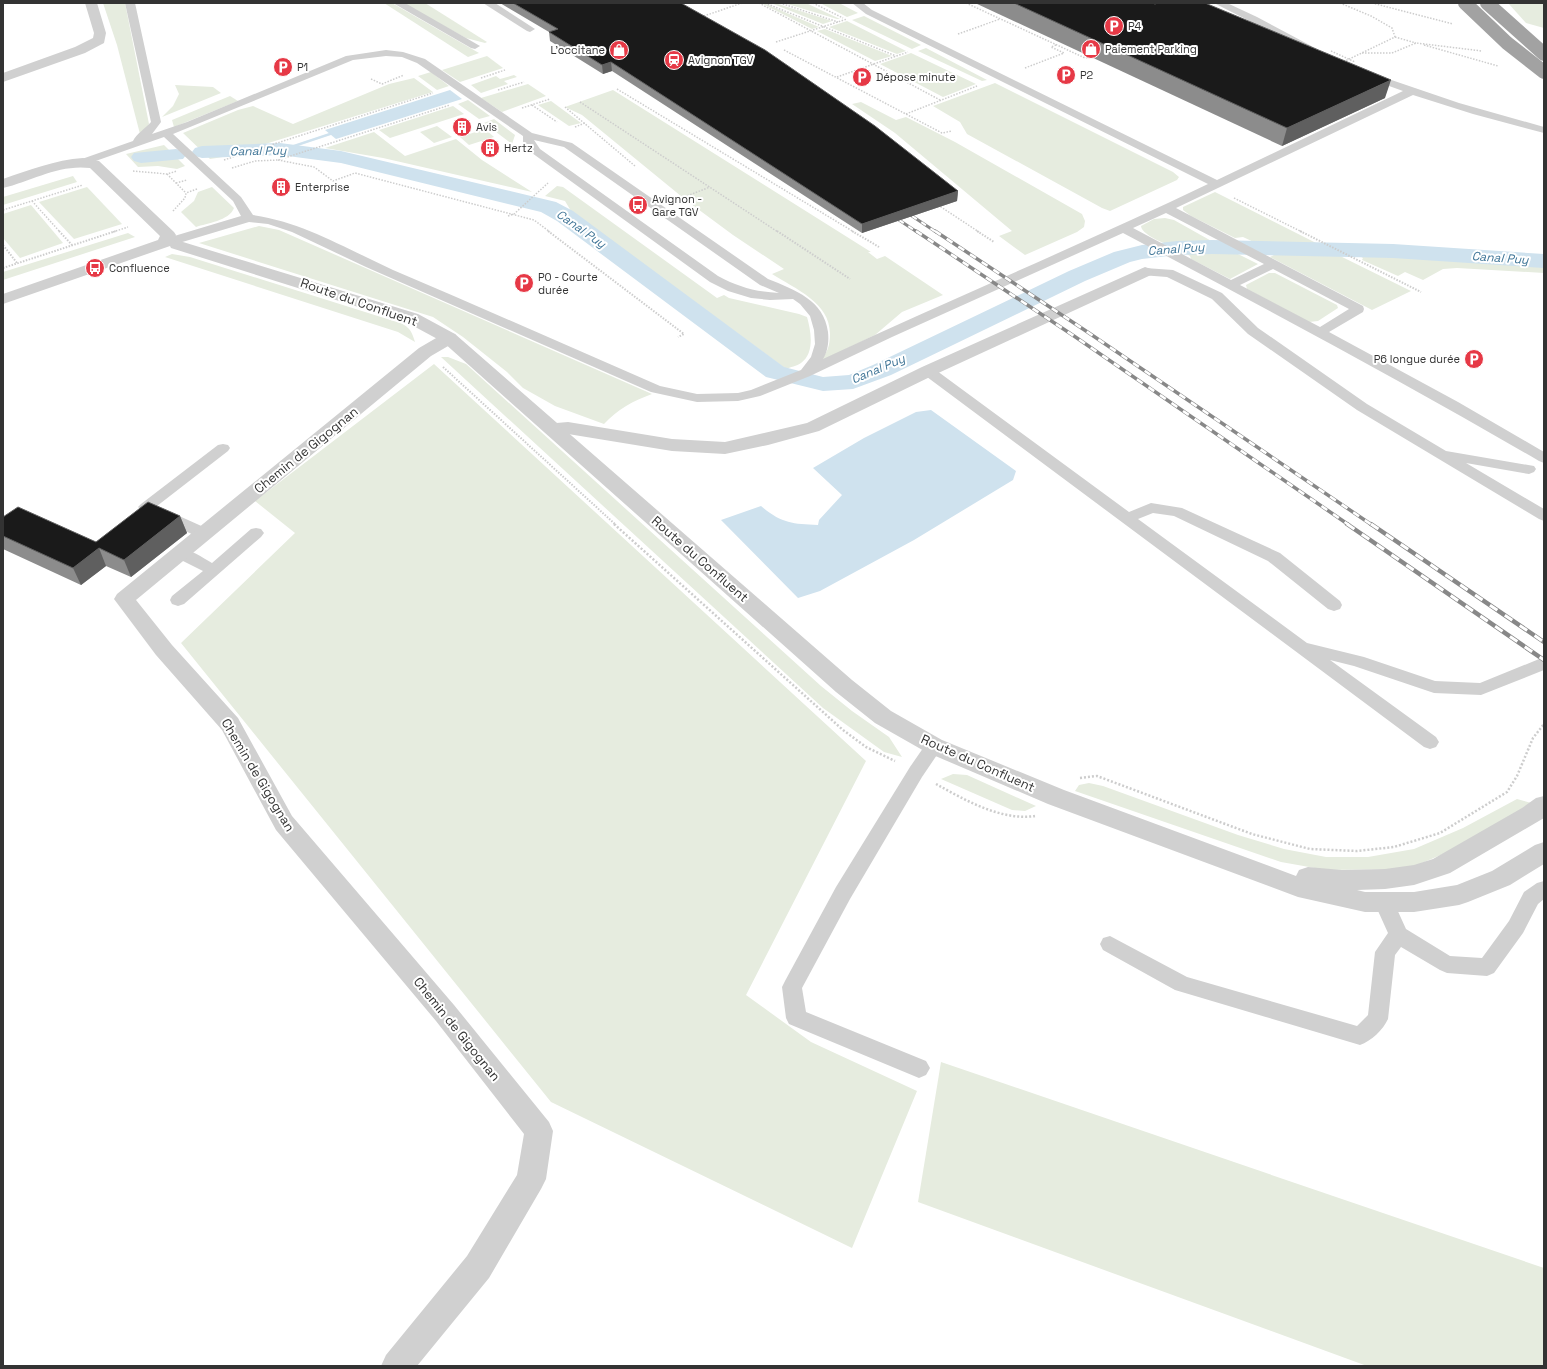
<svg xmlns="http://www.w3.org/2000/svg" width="1547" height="1369" font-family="'Space Grotesk',sans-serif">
	<rect width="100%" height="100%" fill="#fff"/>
	<g fill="#e6ecdf">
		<path d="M103,3H125L149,124L145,131L140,134L117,45Z"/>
		<path d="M384,3H392L479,53L468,57Z"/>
		<path d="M402,3H425L487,42L485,43L466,38Z"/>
		<path d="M771,3H775L832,21L823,24Z"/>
		<path d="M784,3H806L840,19H837Z"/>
		<path d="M820,3H839L858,13L847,17Z"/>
		<path d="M1508,3H1544V28L1526,23Z"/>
		<path d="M763,4H766L819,27L812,29Z"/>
		<path d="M864,16L921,45L912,49L852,20Z"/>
		<path d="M847,21L906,51L897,54L829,27Z"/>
		<path d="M825,29L892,56L875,61L817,31Z"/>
		<path d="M926,48L987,80L982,81L918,51Z"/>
		<path d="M911,53L976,84L943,97L880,64Z"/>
		<path d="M487,56L503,68L460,82L442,70Z"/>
		<path d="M431,72L449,86L437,90L418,76Z"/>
		<path d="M514,75L517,77L504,81L508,84L481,93L471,85L496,76L500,79Z"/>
		<path d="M414,78L433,92L223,157L210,159L183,133L238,110L253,106L293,124L389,84Z"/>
		<path d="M995,83L1173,172L1179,177L1177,180L1110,211L1102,208L967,134L960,122L933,106Z"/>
		<path d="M528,84L546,96L502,112L481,98Z"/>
		<path d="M175,85L213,87L221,93L162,117L173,106L179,94Z"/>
		<path d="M613,90L871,252H868L877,259L885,256L943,295L902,312L875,335L819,362C827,354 830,346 830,334C830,302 795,289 772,274L784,269L733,235L687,201L582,115L565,107Z"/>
		<path d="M230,96L238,101L174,127L172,120Z"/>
		<path d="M468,100L490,116L479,119L458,104Z"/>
		<path d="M551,101L581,123L569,126L538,105Z"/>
		<path d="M861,102L896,120L906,117L955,142L1082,214L1085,221L1084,227L1077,232L1025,255L999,236L1012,231L895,133L852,104Z"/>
		<path d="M453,106L464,114L390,138L379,130Z"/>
		<path d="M494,119L515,135L512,144L484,123Z"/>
		<path d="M437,126L452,137L434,143L420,132Z"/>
		<path d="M485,129L494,137L469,145L460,137Z"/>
		<path d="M374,132L405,156L456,139L482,160L532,192L383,158L325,148Z"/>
		<path d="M164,145L185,166L177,169L158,166L138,167L126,154Z"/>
		<path d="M73,176L77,182L3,205V197Z"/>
		<path d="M557,186L563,187L717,298L724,295L729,298L799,314L807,317C811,331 815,353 801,363C797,366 790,367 786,369L571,211L565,201L545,196Z"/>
		<path d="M87,187L122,224L74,239L39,202Z"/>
		<path d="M212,187L234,208C229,221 207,223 196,227L181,212L194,201L198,192Z"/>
		<path d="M1215,192L1324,247L1260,245L1243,237L1235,238L1191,216L1183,210V207Z"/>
		<path d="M31,205L63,243L20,258L3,238V214Z"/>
		<path d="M1165,218L1174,220L1215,243C1200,243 1183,246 1168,244C1161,243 1141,233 1141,226L1154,219Z"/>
		<path d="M259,226L279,230L652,394C633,401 618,409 604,424L555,406L523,388L507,372L463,337L433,317L199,243Z"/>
		<path d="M128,233L135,237L3,280V272Z"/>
		<path d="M1264,249L1330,251L1411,291L1372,310L1270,257L1276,254Z"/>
		<path d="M1180,250H1230L1258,264L1230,279L1191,259L1190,256Z"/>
		<path d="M172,254L190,257L400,323C410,327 412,332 415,342L398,332L165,257Z"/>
		<path d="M1357,254L1544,266V273L1457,268L1443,269L1423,280L1405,272L1398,276L1362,260L1363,258Z"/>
		<path d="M1269,273H1275L1337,305L1338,308L1318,321L1309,322L1247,289L1246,285Z"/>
		<path d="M441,357H448L466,364L821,686L852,711L889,737L902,757L884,752L823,708Z"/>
		<path d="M434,364L866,761L746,995L811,1042L917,1091L852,1248L551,1102L181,643L295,533L255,501Z"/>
		<path d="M953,774L967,775L1036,806L1025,811L1012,810L941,779Z"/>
		<path d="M1089,783L1103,786L1238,835L1284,849L1326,857H1368L1414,849L1463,828L1517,799L1535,804L1457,848L1408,869L1326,870L1281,862L1075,791L1079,785Z"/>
		<path d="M941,1062L1544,1268V1366H1367L918,1202Z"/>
	</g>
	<g fill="#cfe2ee">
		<path d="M450,90L462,99L336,139L325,130Z"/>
		<path d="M931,410L1016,471L1013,480L914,540L820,591L798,598L721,520L761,506C781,523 792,524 818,525L819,520L842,495L813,468L864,438L916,412Z"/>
	</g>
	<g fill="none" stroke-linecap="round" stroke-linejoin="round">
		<path fill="#cfe2ee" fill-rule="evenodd" d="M329,133L334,134L286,150L281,149Z"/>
		<g fill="#cfe2ee" fill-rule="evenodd">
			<path d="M280,143L341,151L556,202L573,211L784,367L823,377L849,375L873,365L1069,271L1114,252L1142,245L1177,241L1212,240L1393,244L1544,254V268L1393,258L1212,254L1177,255L1142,259L1130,262L1085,281L891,375L853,389L823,391L766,377L557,221L541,212L341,163L280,155L202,158L195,156L192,152L195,148L202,146Z"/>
			<path d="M176,149L183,151L186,155L183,159L141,163L134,161L131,157L134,153Z"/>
		</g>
		<g stroke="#cdcdcd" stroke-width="1.5" stroke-dasharray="1.5 1.5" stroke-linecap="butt">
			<path d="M759,3L940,100"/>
			<path d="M765,3L896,56"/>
			<path d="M780,3L838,22"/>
			<path d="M813,3L843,18"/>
			<path d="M966,3L1085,58L1090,57"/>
			<path d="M1340,3L1371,16L1392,28L1395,37L1343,62"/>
			<path d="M1372,3L1453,24"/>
			<path d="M701,17L742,3"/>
			<path d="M958,34L1000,19"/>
			<path d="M1395,37L1416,43"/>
			<path d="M776,42L847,19"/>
			<path d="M1424,45L1498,66"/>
			<path d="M784,50L942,133L952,131"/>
			<path d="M1331,51L1355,62"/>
			<path d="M1362,53H1392L1416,43L1482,51"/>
			<path d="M1025,68L1064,53L1051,47L1056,45"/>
			<path d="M837,77L908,52"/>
			<path d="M481,78L505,70"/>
			<path d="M371,79L382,84L404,75"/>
			<path d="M617,89L854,232"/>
			<path d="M498,90L524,82"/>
			<path d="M580,102L778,232"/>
			<path d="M532,105L557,122"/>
			<path d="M565,107L635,166"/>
			<path d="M522,108L550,99"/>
			<path d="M906,114L977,86"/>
			<path d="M575,127L585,123"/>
			<path d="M224,160L433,93"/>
			<path d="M278,160L314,167L333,181L355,173L534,220L550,232"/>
			<path d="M232,168L255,161L278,160L450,105"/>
			<path d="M133,171L167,174L177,171"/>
			<path d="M167,174L186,193"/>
			<path d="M176,183L187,180"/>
			<path d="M1234,198L1302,232"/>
			<path d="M679,199L710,187"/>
			<path d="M32,201L60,232"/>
			<path d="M938,205L979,232"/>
			<path d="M3,210L83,185"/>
			<path d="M173,211L185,198L186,193L197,189"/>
			<path d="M508,216L514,214L548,183"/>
			<path d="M113,232L128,227"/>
		</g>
		<g stroke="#cdcdcd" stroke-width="2" stroke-dasharray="1.5 1.5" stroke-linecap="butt">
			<path d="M59,231L72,245"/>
			<path d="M548,231L684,334L678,337"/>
			<path d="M777,231L850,279"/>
			<path d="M852,231L879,247"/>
			<path d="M977,231L994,242"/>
			<path d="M1300,231L1421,292"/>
			<path d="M3,245L17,263"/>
			<path d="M3,268L116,231"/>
			<path d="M443,367L616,525"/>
		</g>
		<g stroke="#cdcdcd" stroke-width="2.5" stroke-dasharray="2 2" stroke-linecap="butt">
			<path d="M614,524L843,730L866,747L895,761"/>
			<path d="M1080,778L1097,776L1252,834L1310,849L1357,851L1394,847L1440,833L1507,792L1517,776L1533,738L1544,724"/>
			<path d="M936,784C965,800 1001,821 1035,816"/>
		</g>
		<g fill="#d0d0d0" fill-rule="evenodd">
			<path d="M125,3H135L161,122L152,134L187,122L346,56L386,50L403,52L425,59L532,133L572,143L768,279C795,290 824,300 828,332C829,341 828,351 823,359C951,299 1081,245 1208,184L866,14L852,3H863L872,10L1217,180L1403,91L1364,77L1363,75L1364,73L1368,72L1459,103L1544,127V133L1473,114L1413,95L1176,208L1363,306L1364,309L1363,312L1329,332L1458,402L1544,452V463L1539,461C1402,381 1263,307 1123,233L892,337L810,376L760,396L738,401L697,402L651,392L366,267L292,232L268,224L249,222L169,246H161L159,243L161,240L241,216L233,201L164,137L87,164H79L77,162L79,160L133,141C136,134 146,128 151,122ZM386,56L402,57L417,63L523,136V143L532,153L710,282L728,291L751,298L770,300L793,299L800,304L810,316L814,330L815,344L811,357L801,370L751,390L738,393L697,394L660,386C571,347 482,308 393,270C347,249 303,222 253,215L241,197L173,134L353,60ZM534,140L564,147L760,285L779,293C757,292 738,287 718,276L540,149ZM1166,213L1264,264L1231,280L1133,228ZM1273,269L1349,309L1320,327L1240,285Z"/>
			<path d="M393,3H405L480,46L475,49L471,48Z"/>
			<path d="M483,3H495L535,29L530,32L527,31Z"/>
			<path d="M1214,3H1227L1257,17L1317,49L1312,52L1308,51Z"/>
			<path d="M1145,268L1173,270L1222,293L1258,328L1367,404L1446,451L1534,466L1536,469L1534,472L1529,474L1466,463L1544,509V521L1539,519L1357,410L1248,334L1212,299L1167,277L1141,275L1139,272L1141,269Z"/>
			<path d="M928,367L933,368L1129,512L1151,503L1182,508L1280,553L1340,601L1342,605L1340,609L1334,611L1328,609L1268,561L1174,516L1153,513L1138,519L1307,643L1364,657L1435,681L1480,683L1544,657V670L1481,695L1434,693L1354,666L1330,660L1436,737L1439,742L1436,747L1430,749L1424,747L923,374L921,371L923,368Z"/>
			<path d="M223,444L228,445L230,448L228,451L157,506L208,529L211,533L208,537L203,538L198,537L141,510L138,507L141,504L218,445Z"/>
			<path d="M256,528L261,529L264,533L261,537L184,604L178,606L172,604L170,600L172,596L203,571L175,557L172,553L175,549C187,546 201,557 212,563L251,529Z"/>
			<path d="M934,739L940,741L943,746L922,777L850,899L802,988L806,1012L926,1061L930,1068L926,1075L919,1078L789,1024L786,1018L782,987L785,981L836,887L910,767L928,741Z"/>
			<path d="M1544,881V899L1538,904L1523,933L1494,973L1487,976L1447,973L1440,970L1401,947L1395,955L1388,1019C1383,1030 1371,1041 1360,1045L1175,990L1103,950L1100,944L1103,938L1110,936L1187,977L1357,1026L1368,1015L1375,952L1388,933L1374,902L1377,896L1384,894L1391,896L1406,929L1450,956L1482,958L1509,921L1524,892L1537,883Z"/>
		</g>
		<g fill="#d0d0d0" fill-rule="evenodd">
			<path d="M85,3H97L106,33L104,43L85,53L3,82V73L75,47L93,38L94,33Z"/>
			<path d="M1145,267L1151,269L1153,272L1151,275L934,375L819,431L768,445L725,454L672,451L568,434L545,432L542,428L545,424L568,422L672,439L725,442L807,423L922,367Z"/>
			<path d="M449,333L455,334L458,338L455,342L431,356L136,600L172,645L238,718L292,816L454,1005L549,1122L553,1131L546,1179L541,1189L489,1278L417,1366H381L386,1355L467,1256L517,1175L524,1134L436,1021L276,830L222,730L156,655L114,599L117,594L419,348L443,334Z"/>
		</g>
		<path fill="#d0d0d0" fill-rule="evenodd" d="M83,158L99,161L174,232L176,235L174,241L183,242L418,314L455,334L852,680L891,711L942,740L1064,790L1296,876L1299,870L1308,867L1342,870L1385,869L1414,865L1433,859L1522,808L1536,798L1544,796V818L1450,873L1414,885L1385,889L1357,890L1365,892H1414L1457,885L1492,871L1535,845L1544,842V864L1510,885L1468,902L1459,905L1414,912H1365L1298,897L1048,804L926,752L875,723L836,692L443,342L406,322L171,248L170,246L3,304V294L158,240L160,236L90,168C59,164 32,181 3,188V179C29,170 55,160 83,158Z"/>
		<defs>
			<g id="rail-far2">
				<path d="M903,210L936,232"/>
				<path d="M890,214L917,232"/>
			</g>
			<g id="rail-far1">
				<path d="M916,231L1074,336L1349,525"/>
				<path d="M935,231L1086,331L1372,525"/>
			</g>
			<g id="rail">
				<path d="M1347,524L1544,660"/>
				<path d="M1371,524L1544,642"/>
			</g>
		</defs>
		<use href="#rail-far2" stroke="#888" stroke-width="3"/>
		<use href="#rail-far1" stroke="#888" stroke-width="3.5"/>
		<use href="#rail" stroke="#888" stroke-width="4.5"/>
		<use href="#rail-far2" stroke="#fff" stroke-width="2" stroke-dasharray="5.5" stroke-linecap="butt"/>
		<use href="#rail-far1" stroke="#fff" stroke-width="2.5" stroke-dasharray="7" stroke-linecap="butt"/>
		<use href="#rail" stroke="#fff" stroke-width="3" stroke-dasharray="9" stroke-linecap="butt"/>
		<g stroke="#a2a2a2" stroke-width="14">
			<path d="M1465,3L1507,43L1544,72"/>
			<path d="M1487,3L1544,54"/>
		</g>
	</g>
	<g fill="#8c8c8c">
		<path d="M500,3H681L958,191L957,201L862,233L612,71L603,74L550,41L549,32Z"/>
		<path d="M975,3H1152L1385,98L1282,146Z"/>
		<path d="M180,516L187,533L131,577L106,566L81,585L3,549V517L96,542Z"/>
	</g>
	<g fill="#5f5f5f">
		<path d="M611,62L612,71L603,74L602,65Z"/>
		<path d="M1391,80L1385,98L1282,146L1287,128Z"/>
		<path d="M958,191L957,201L862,233V224Z"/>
		<path d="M180,516L187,533L131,577L124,560Z"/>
		<path d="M99,548L106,566L81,585L73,568Z"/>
	</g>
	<g fill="#1a1a1a" stroke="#5f5f5f">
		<path d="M513,3H681L765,50L875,126L958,191L862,224L611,62L602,65L549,32L558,29Z"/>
		<path d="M1014,3H1152L1155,4L1158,3H1205L1391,80L1287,128Z"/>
		<path d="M148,502L180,516L124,560L99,548L73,568L3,536V517L18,507L96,542Z"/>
	</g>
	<defs>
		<symbol id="parking-disc" viewBox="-11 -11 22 22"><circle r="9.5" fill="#e63946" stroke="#fff"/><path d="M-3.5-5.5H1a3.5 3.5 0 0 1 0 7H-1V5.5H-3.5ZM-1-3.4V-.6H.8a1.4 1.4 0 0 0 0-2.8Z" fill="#fff"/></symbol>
		<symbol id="shop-disc" viewBox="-11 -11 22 22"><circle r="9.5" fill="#e63946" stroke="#fff"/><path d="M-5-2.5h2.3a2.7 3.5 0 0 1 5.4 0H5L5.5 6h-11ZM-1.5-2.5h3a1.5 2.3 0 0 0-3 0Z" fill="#fff"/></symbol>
		<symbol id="station-disc" viewBox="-11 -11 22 22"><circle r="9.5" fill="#e63946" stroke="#fff"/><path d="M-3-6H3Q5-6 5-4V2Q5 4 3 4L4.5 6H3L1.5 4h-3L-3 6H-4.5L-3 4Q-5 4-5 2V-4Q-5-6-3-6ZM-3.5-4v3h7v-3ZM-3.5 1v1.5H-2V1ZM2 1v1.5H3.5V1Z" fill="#fff"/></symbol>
		<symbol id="building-disc" viewBox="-11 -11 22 22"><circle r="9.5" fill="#e63946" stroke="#fff"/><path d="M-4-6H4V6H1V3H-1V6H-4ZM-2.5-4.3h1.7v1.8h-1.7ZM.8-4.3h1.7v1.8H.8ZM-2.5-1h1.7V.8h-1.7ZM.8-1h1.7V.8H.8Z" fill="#fff"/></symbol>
		<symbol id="bus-disc" viewBox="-11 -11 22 22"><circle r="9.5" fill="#e63946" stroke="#fff"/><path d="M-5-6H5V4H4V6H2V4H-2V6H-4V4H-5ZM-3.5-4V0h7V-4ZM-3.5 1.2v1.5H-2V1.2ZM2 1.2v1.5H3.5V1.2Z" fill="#fff"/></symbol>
	</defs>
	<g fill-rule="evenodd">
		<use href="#parking-disc" x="1103" y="15" width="22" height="22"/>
		<use href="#shop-disc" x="1080" y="38" width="22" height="22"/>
		<use href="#shop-disc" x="608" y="39" width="22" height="22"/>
		<use href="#station-disc" x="663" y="49" width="22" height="22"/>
		<use href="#parking-disc" x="272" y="56" width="22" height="22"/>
		<use href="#parking-disc" x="1055" y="64" width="22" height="22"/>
		<use href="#parking-disc" x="851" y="66" width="22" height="22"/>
		<use href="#building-disc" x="451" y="116" width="22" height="22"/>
		<use href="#building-disc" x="479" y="137" width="22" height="22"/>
		<use href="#building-disc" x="270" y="176" width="22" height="22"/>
		<use href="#bus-disc" x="627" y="194" width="22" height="22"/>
		<use href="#bus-disc" x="84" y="257" width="22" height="22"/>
		<use href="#parking-disc" x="513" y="272" width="22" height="22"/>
		<use href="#parking-disc" x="1463" y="348" width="22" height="22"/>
	</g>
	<g text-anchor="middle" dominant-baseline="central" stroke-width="4" stroke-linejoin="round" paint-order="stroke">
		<g font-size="11" fill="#333" stroke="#fff" text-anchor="start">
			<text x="1128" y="26">P4</text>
			<text x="1105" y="49">Paiement Parking</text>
			<text x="605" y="50" text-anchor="end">L'occitane</text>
			<text x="688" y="60">Avignon TGV</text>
			<text x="297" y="67">P1</text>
			<text x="1080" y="75">P2</text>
			<text x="876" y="77">Dépose minute</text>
			<text x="476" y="127">Avis</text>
			<text x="504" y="148">Hertz</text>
			<text x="295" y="187">Enterprise</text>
			<text x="652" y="199">Avignon -<tspan x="652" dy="13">Gare TGV</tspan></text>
			<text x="109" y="268">Confluence</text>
			<text x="538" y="277">P0 - Courte<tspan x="538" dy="13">durée</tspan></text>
			<text x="1460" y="359" text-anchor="end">P6 longue durée</text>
		</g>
		<g font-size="12" font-style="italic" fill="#3f7597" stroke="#fff">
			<text transform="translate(258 151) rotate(-1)">Canal Puy</text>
			<text transform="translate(581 229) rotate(35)">Canal Puy</text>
			<text transform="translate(1176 249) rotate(-4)">Canal Puy</text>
			<text transform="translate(1500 258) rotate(4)">Canal Puy</text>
			<text transform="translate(878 369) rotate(-23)">Canal Puy</text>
		</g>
		<g font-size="13" fill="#333" stroke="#fff">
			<text transform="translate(359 302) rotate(19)">Route du Confluent</text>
			<text transform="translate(306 450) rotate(-39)">Chemin de Gigognan</text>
			<text transform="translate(700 559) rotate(41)">Route du Confluent</text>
			<text transform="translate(978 763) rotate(24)">Route du Confluent</text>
			<text transform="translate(258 775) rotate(59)">Chemin de Gigognan</text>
			<text transform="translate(457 1029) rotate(51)">Chemin de Gigognan</text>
		</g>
	</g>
	<rect width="1547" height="1369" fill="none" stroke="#333333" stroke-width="8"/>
</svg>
